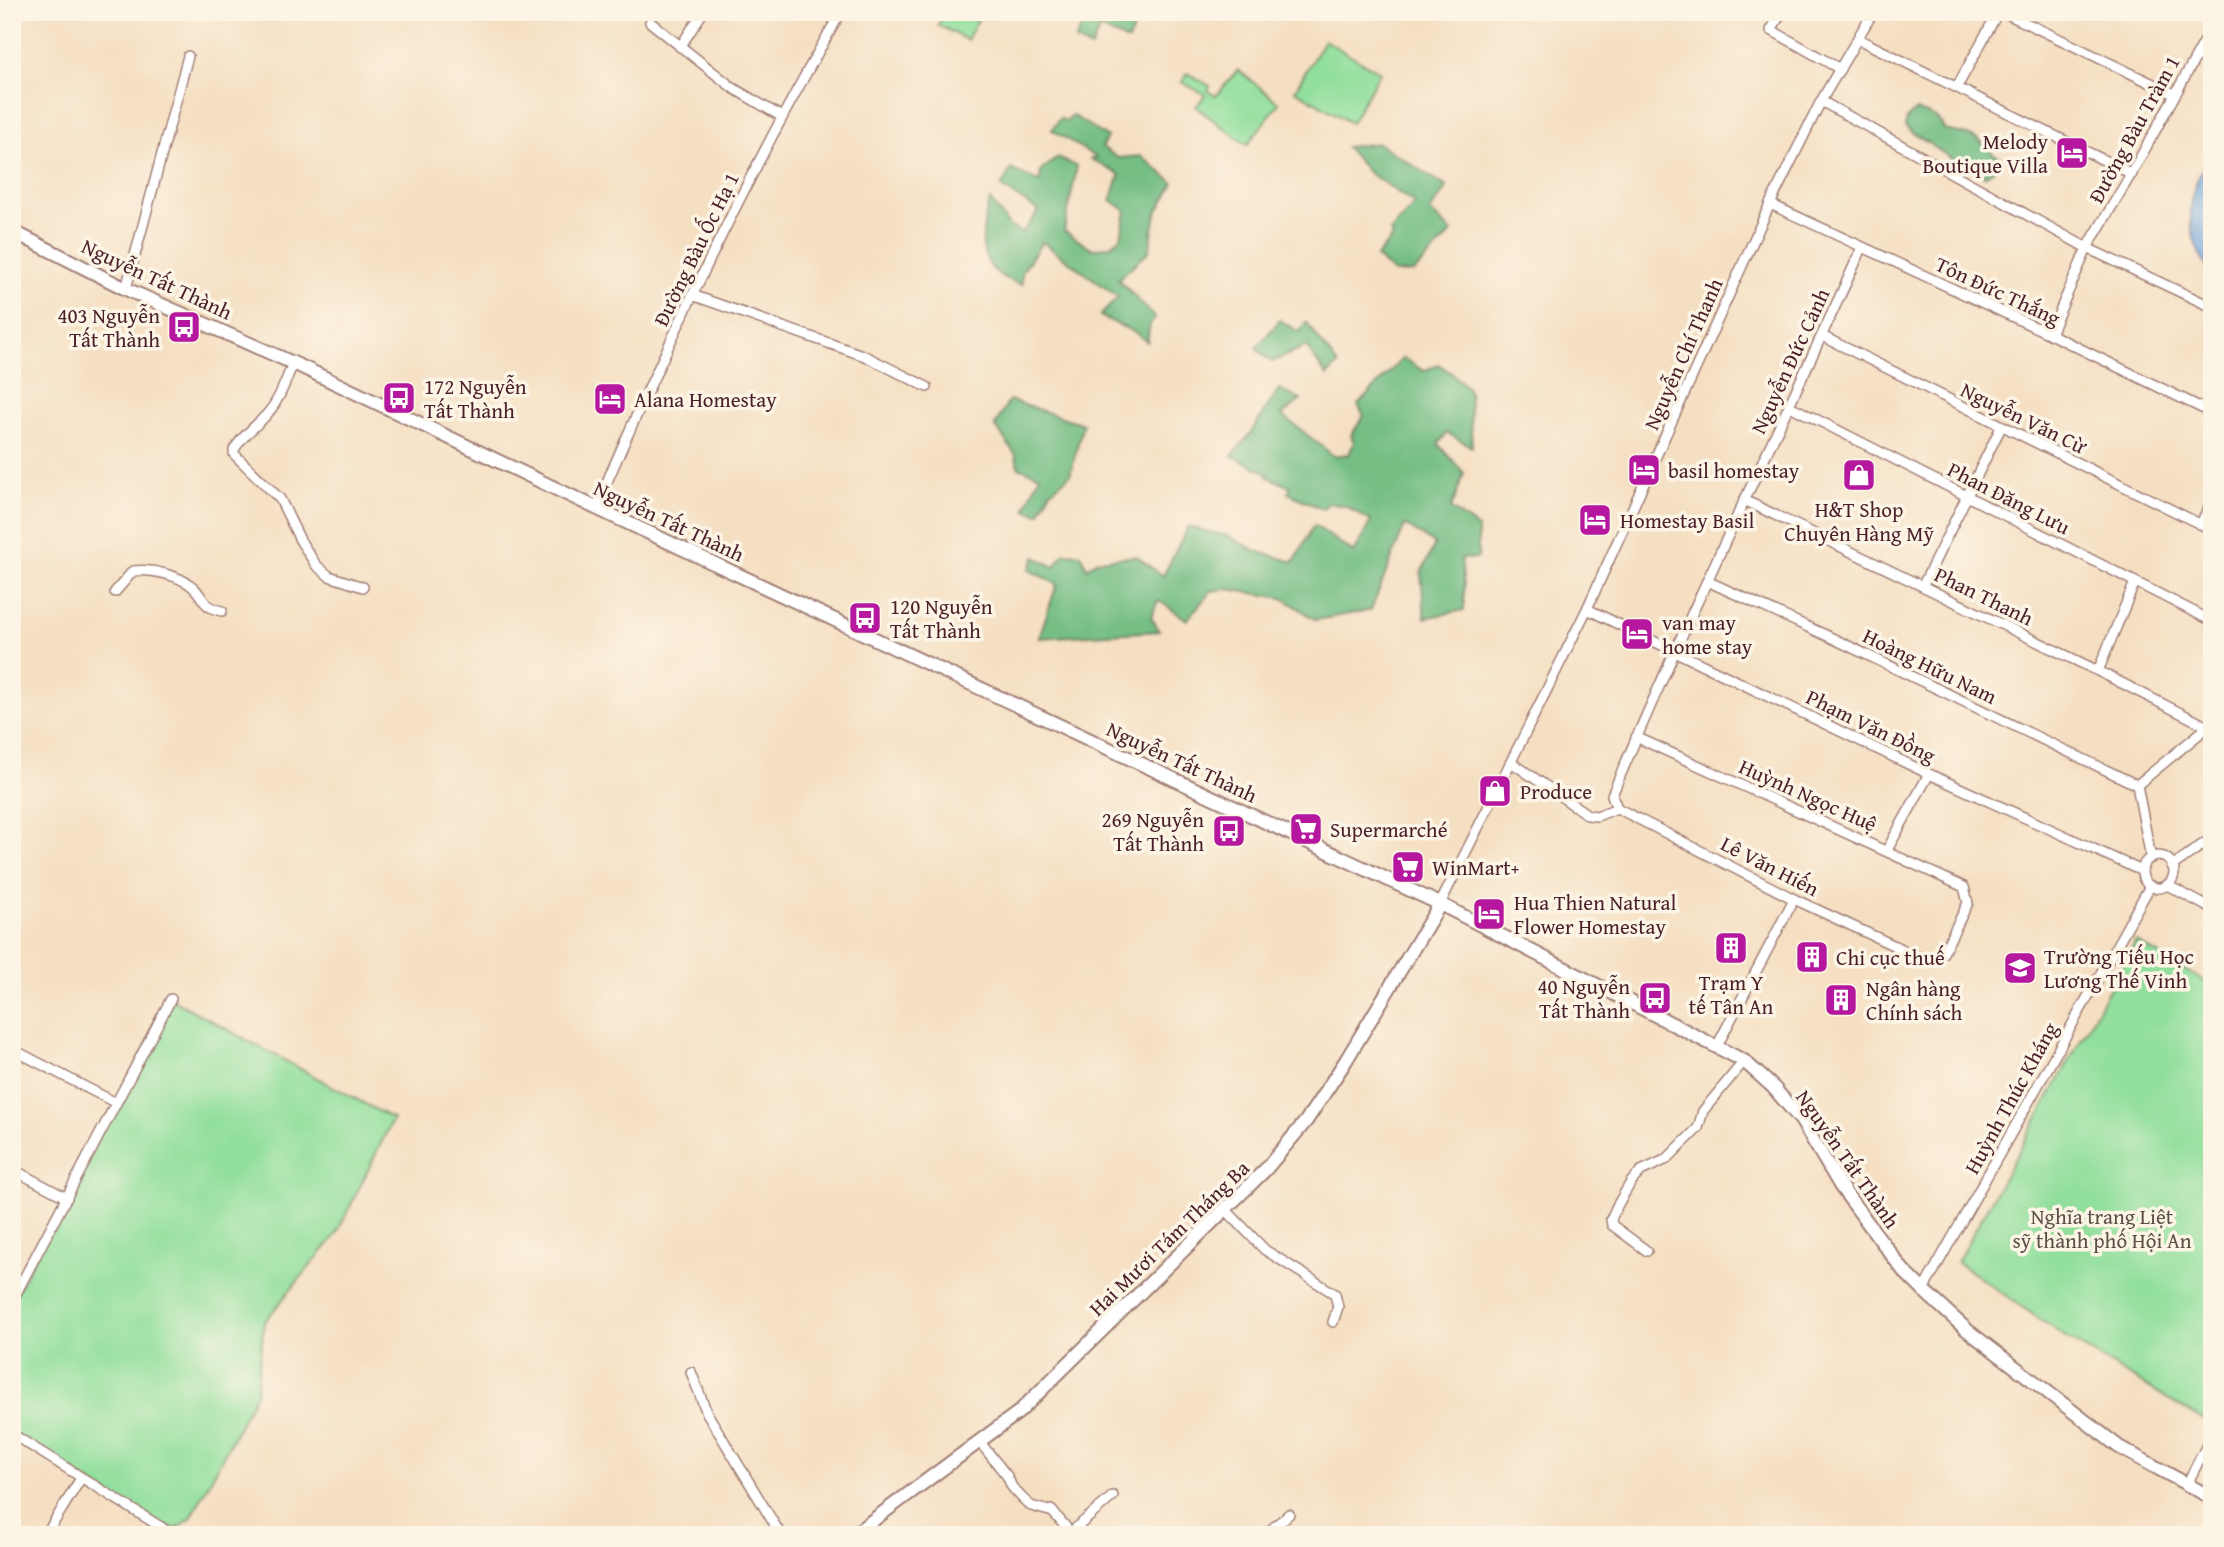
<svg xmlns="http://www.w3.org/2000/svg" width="2224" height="1547" font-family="'Gentium Book Plus',serif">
	<rect width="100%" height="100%" fill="#fcf5e5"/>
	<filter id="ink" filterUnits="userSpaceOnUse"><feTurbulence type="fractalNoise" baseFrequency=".0143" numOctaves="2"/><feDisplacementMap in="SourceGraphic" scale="14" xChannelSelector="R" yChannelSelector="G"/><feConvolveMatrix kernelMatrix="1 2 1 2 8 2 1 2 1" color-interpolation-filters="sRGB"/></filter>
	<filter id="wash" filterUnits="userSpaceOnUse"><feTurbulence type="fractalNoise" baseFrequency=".00686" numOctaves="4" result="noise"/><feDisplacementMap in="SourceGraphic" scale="28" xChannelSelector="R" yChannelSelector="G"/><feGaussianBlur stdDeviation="1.57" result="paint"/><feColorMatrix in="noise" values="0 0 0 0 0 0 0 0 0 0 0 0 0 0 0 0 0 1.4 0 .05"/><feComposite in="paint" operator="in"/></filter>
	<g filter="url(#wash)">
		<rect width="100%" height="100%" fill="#f5dfc2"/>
		<g fill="#92df9d" stroke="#6e7f64" stroke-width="2">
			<path d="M945,12H982L967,40L938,25Z"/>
			<path d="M1324,40L1380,72L1351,123L1295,90Z"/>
			<path d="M1238,70L1279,103L1247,145L1196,107L1205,95L1182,82L1187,73L1210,86L1208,91L1216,96Z"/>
			<path d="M2136,941L2212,986V1402L2203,1420L2067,1338L1957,1262Z"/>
			<path d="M171,999L393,1119L336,1235L264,1322L256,1393L191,1518L177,1528L161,1527L12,1433V1301Z"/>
		</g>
		<g fill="#75be84" stroke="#606e58" stroke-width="2">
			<path d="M1088,12H1141L1128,41L1100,28L1091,48L1075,41Z"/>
			<path d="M1916,110C1929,116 1939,115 1944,130C1957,133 1973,134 1984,144C1991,150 1991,154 2001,159L1996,168L1985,176L1958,163L1911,132L1905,126L1907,119Z"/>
			<path d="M1072,115L1107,137L1102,147L1118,158L1141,156L1174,183L1156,214L1149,251L1118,279L1155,318L1150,324L1147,342L1136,333L1100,316L1118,297L1042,242L1022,272V285C1015,282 1007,280 1001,276C975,259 982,225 990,200L1010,227L1022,233L1039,211L1001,187L1011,169L1040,182L1041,171L1057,158L1077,166L1064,231L1093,249L1110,246L1121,237L1126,211L1111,200L1120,175L1091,159L1097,158L1052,130L1060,118L1067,122Z"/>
			<path d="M1378,143L1447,187L1430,211L1452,232L1414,272L1394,273L1376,257L1393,236L1390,232L1415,204L1369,173L1346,147Z"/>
			<path d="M1280,320L1299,332L1306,322L1338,365L1327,376L1306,346L1272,362L1256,348Z"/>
			<path d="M1403,358L1424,371L1438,364L1455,376L1469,390L1472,447L1447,433L1438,444L1464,473L1451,509L1478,528V558L1461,559L1464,586V610L1425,618L1421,573L1435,544L1405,525L1371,610L1316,620L1283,598L1227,589L1211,591L1187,620L1158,600L1151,618L1159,631L1039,638L1057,584L1029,570L1035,557L1055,567L1064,553L1081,554L1087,568L1098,560L1136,556L1163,576L1188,527L1228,536L1256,551L1294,562L1314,525L1354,553L1371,521L1345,506L1328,503L1323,509L1288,493L1291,487L1266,476L1268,473L1232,456L1248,437L1279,389L1301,400L1282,415L1334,456L1349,454L1354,443L1351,435L1364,416L1358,405Z"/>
			<path d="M1009,400L1083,424L1070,475L1050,492L1039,514L1025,509L1040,475L1018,467L1016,455L995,426Z"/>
		</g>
		<path fill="#6ca3da" stroke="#5b6182" stroke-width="2" d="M2212,153V273C2182,237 2186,189 2212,153Z"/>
	</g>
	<g filter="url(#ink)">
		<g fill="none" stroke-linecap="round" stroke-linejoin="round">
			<defs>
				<g id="street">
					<path d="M1782,12L1771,30L1840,69"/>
					<path d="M2003,12L2174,94"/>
					<path d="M2201,12L2212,19"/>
					<path d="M650,22L733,88L782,117"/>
					<path d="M1858,39L2132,174"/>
					<path d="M680,47L703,12"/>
					<path d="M1957,87L1998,12"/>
					<path d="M1821,101L2087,248L2212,307"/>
					<path d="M1770,204L2050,334L2212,413"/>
					<path d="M126,289L188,56"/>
					<path d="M692,295L865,356L927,387"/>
					<path d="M2050,334L2087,248L2130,176L2212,28"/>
					<path d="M1822,336L2212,530"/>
					<path d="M293,363C286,380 280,399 268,413C257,426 242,435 234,450V454L280,499L300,540L316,565L329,576L363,587"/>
					<path d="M1790,406L2212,621"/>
					<path d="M1744,500L2098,671L2208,727"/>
					<path d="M596,508C621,447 649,388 677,328C727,221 781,115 841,12"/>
					<path d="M2201,524L2212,501"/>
					<path d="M1707,581L1832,638L2137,785"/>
					<path d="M1923,585L2001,427"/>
					<path d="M115,592L133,571C151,569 179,575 193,587C206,599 200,606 222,611"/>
					<path d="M1587,609L1929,774L2142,871"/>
					<path d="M2098,671L2135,582"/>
					<path d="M1636,737L1964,887L1968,903L1943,953L1923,959L1794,899L1617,808L1612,795C1690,610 1779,430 1862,248"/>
					<path d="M1511,762L1588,815L1597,816L1617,808"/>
					<path d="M2137,785L2210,725"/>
					<path d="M2137,785L2151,858"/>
					<path d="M1887,850L1929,774"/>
					<circle cx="2158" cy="872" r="16"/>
					<path d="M2172,866L2212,838"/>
					<path d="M2167,885L2212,909"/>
					<path d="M1440,904L1587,609L1770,204L1821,101L1873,12"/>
					<path d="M1717,1046L1794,899"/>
					<path d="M12,1049L116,1103"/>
					<path d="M12,1169L67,1198"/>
					<path d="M1225,1209L1265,1250L1335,1294L1338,1307L1333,1322"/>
					<path d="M1647,1251L1612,1225L1611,1219L1617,1206L1631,1182L1641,1171L1667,1159L1698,1128L1703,1111L1744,1061"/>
					<path d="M1923,1290L2150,886"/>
					<path d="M12,1301L171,999"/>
					<path d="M691,1372L707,1413L781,1535"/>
					<path d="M12,1434L161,1527L156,1535"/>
					<path d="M979,1441L1007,1476L1012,1487L1023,1499L1031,1506L1053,1512"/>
					<path d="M2186,1486L2212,1435"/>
					<path d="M1051,1510L1073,1535"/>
					<path d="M1277,1524L1287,1535"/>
					<path d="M161,1527L171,1535"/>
					<path d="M46,1535L81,1478"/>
					<path d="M1068,1535L1113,1496"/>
					<path d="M1265,1535L1289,1514"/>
				</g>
				<g id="secondary">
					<path d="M12,231L126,289L302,367L596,508L1440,904L1744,1061L1773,1087L1801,1120L1841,1187L1903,1270L1923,1290L1967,1330L2119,1447L2212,1498"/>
					<path d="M853,1535L1019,1412L1266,1169L1306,1121L1345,1062L1440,904"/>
				</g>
			</defs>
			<use href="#street" stroke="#a07f76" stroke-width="12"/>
			<use href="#secondary" stroke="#a07f76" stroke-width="16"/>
			<use href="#street" stroke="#fff" stroke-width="9"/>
			<use href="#secondary" stroke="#fff" stroke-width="12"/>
		</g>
	</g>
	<defs>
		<symbol id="hotel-square" viewBox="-11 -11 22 22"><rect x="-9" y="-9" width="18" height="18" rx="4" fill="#b5179e" stroke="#fcf5e5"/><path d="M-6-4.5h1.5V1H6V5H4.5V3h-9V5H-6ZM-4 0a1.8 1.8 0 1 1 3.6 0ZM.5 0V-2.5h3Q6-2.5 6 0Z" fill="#fff"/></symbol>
		<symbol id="bus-square" viewBox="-11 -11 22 22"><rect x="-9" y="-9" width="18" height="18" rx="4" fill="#b5179e" stroke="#fcf5e5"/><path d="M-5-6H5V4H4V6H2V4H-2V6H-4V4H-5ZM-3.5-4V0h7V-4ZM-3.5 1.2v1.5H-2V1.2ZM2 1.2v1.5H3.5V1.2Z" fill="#fff"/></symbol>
		<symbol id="shop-square" viewBox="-11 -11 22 22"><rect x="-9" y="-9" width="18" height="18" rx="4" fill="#b5179e" stroke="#fcf5e5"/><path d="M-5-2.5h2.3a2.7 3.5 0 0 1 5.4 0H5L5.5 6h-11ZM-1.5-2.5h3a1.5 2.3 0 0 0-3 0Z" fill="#fff"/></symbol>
		<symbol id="supermarket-square" viewBox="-11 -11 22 22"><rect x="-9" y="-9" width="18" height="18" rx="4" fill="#b5179e" stroke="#fcf5e5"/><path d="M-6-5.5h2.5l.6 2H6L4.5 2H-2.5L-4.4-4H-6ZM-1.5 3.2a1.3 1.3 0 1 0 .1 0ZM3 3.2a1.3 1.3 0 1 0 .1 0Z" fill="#fff"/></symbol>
		<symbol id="building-square" viewBox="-11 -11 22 22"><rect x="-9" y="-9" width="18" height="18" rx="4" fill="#b5179e" stroke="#fcf5e5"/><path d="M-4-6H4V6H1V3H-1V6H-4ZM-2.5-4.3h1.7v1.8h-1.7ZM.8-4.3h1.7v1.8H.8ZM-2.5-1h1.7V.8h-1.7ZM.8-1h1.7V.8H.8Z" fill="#fff"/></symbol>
		<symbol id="school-square" viewBox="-11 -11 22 22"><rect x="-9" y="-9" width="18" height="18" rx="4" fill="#b5179e" stroke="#fcf5e5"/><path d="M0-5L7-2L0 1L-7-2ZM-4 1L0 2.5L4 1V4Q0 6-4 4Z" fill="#fff"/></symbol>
	</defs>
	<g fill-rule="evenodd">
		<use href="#hotel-square" x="2053" y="134" width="38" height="38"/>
		<use href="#bus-square" x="165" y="308" width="38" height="38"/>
		<use href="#bus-square" x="380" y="379" width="38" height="38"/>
		<use href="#hotel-square" x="591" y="380" width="38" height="38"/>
		<use href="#hotel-square" x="1625" y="451" width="38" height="38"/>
		<use href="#shop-square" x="1840" y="456" width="38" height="38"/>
		<use href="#hotel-square" x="1576" y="501" width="38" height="38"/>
		<use href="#bus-square" x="846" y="599" width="38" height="38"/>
		<use href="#hotel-square" x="1618" y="615" width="38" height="38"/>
		<use href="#shop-square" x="1476" y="772" width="38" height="38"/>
		<use href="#supermarket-square" x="1287" y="810" width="38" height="38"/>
		<use href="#bus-square" x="1210" y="812" width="38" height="38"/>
		<use href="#supermarket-square" x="1389" y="848" width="38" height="38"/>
		<use href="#hotel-square" x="1470" y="895" width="38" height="38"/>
		<use href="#building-square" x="1712" y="929" width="38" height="38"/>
		<use href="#building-square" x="1793" y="938" width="38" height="38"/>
		<use href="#school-square" x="2001" y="949" width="38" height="38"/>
		<use href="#bus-square" x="1636" y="979" width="38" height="38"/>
		<use href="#building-square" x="1822" y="981" width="38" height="38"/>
	</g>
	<g text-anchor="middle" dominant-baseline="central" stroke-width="7" stroke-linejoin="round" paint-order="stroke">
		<g font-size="21" fill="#4a1f2b" stroke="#fcf5e5">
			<text transform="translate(2134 129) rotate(-61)">Đường Bàu Tràm 1</text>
			<text transform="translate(696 249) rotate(-64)">Đường Bàu Ốc Hạ 1</text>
			<text transform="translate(157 279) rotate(25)">Nguyễn Tất Thành</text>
			<text transform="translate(1998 291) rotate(25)">Tôn Đức Thắng</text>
			<text transform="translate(1683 354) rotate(-66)">Nguyễn Chí Thanh</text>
			<text transform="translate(1790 361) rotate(-65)">Nguyễn Đức Cảnh</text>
			<text transform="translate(2024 418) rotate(26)">Nguyễn Văn Cừ</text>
			<text transform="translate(2009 498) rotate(27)">Phan Đăng Lưu</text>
			<text transform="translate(669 521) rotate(25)">Nguyễn Tất Thành</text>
			<text transform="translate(1984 596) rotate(26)">Phan Thanh</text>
			<text transform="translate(1930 666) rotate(26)">Hoàng Hữu Nam</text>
			<text transform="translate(1871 726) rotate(26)">Phạm Văn Đồng</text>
			<text transform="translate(1182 762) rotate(25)">Nguyễn Tất Thành</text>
			<text transform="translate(1808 795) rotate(24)">Huỳnh Ngọc Huệ</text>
			<text transform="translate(1770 866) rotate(27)">Lê Văn Hiến</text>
			<text transform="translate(2011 1098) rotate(-61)">Huỳnh Thúc Kháng</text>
			<text transform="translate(1848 1159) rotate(55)">Nguyễn Tất Thành</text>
			<text transform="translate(1169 1238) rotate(-44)">Hai Mươi Tám Tháng Ba</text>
		</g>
		<g font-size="21" fill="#4a1f2b" stroke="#fcf5e5" text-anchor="start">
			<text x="2048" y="141" text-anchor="end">Melody<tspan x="2048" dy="24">Boutique Villa</tspan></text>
			<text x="160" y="315" text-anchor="end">403 Nguyễn<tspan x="160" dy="24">Tất Thành</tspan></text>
			<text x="424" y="386">172 Nguyễn<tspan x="424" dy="24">Tất Thành</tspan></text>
			<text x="634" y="399">Alana Homestay</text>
			<text x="1668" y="470">basil homestay</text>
			<text x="1859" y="509" text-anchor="middle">H&amp;T Shop<tspan x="1859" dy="24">Chuyên Hàng Mỹ</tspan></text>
			<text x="1620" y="520">Homestay Basil</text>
			<text x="890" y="606">120 Nguyễn<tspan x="890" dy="24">Tất Thành</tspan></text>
			<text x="1662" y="622">van may<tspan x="1662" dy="24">home stay</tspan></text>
			<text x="1520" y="791">Produce</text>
			<text x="1204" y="819" text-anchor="end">269 Nguyễn<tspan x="1204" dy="24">Tất Thành</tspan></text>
			<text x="1330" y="829">Supermarché</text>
			<text x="1432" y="867">WinMart+</text>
			<text x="1514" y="902">Hua Thien Natural<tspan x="1514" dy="24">Flower Homestay</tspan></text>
			<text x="2044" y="956">Trường Tiếu Học<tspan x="2044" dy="24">Lương Thế Vinh</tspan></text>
			<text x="1836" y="957">Chi cục thuế</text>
			<text x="1731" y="982" text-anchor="middle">Trạm Y<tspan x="1731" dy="24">tế Tân An</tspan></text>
			<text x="1630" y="986" text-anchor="end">40 Nguyễn<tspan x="1630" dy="24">Tất Thành</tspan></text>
			<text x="1866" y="988">Ngân hàng<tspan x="1866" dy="24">Chính sách</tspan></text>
		</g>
		<g font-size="21" fill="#5c4f48" stroke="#fcf5e5">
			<text x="2102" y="1216">Nghĩa trang Liệt<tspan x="2102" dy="24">sỹ thành phố Hội An</tspan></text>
		</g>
	</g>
	<rect width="2224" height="1547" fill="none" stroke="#fcf5e5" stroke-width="42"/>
</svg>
